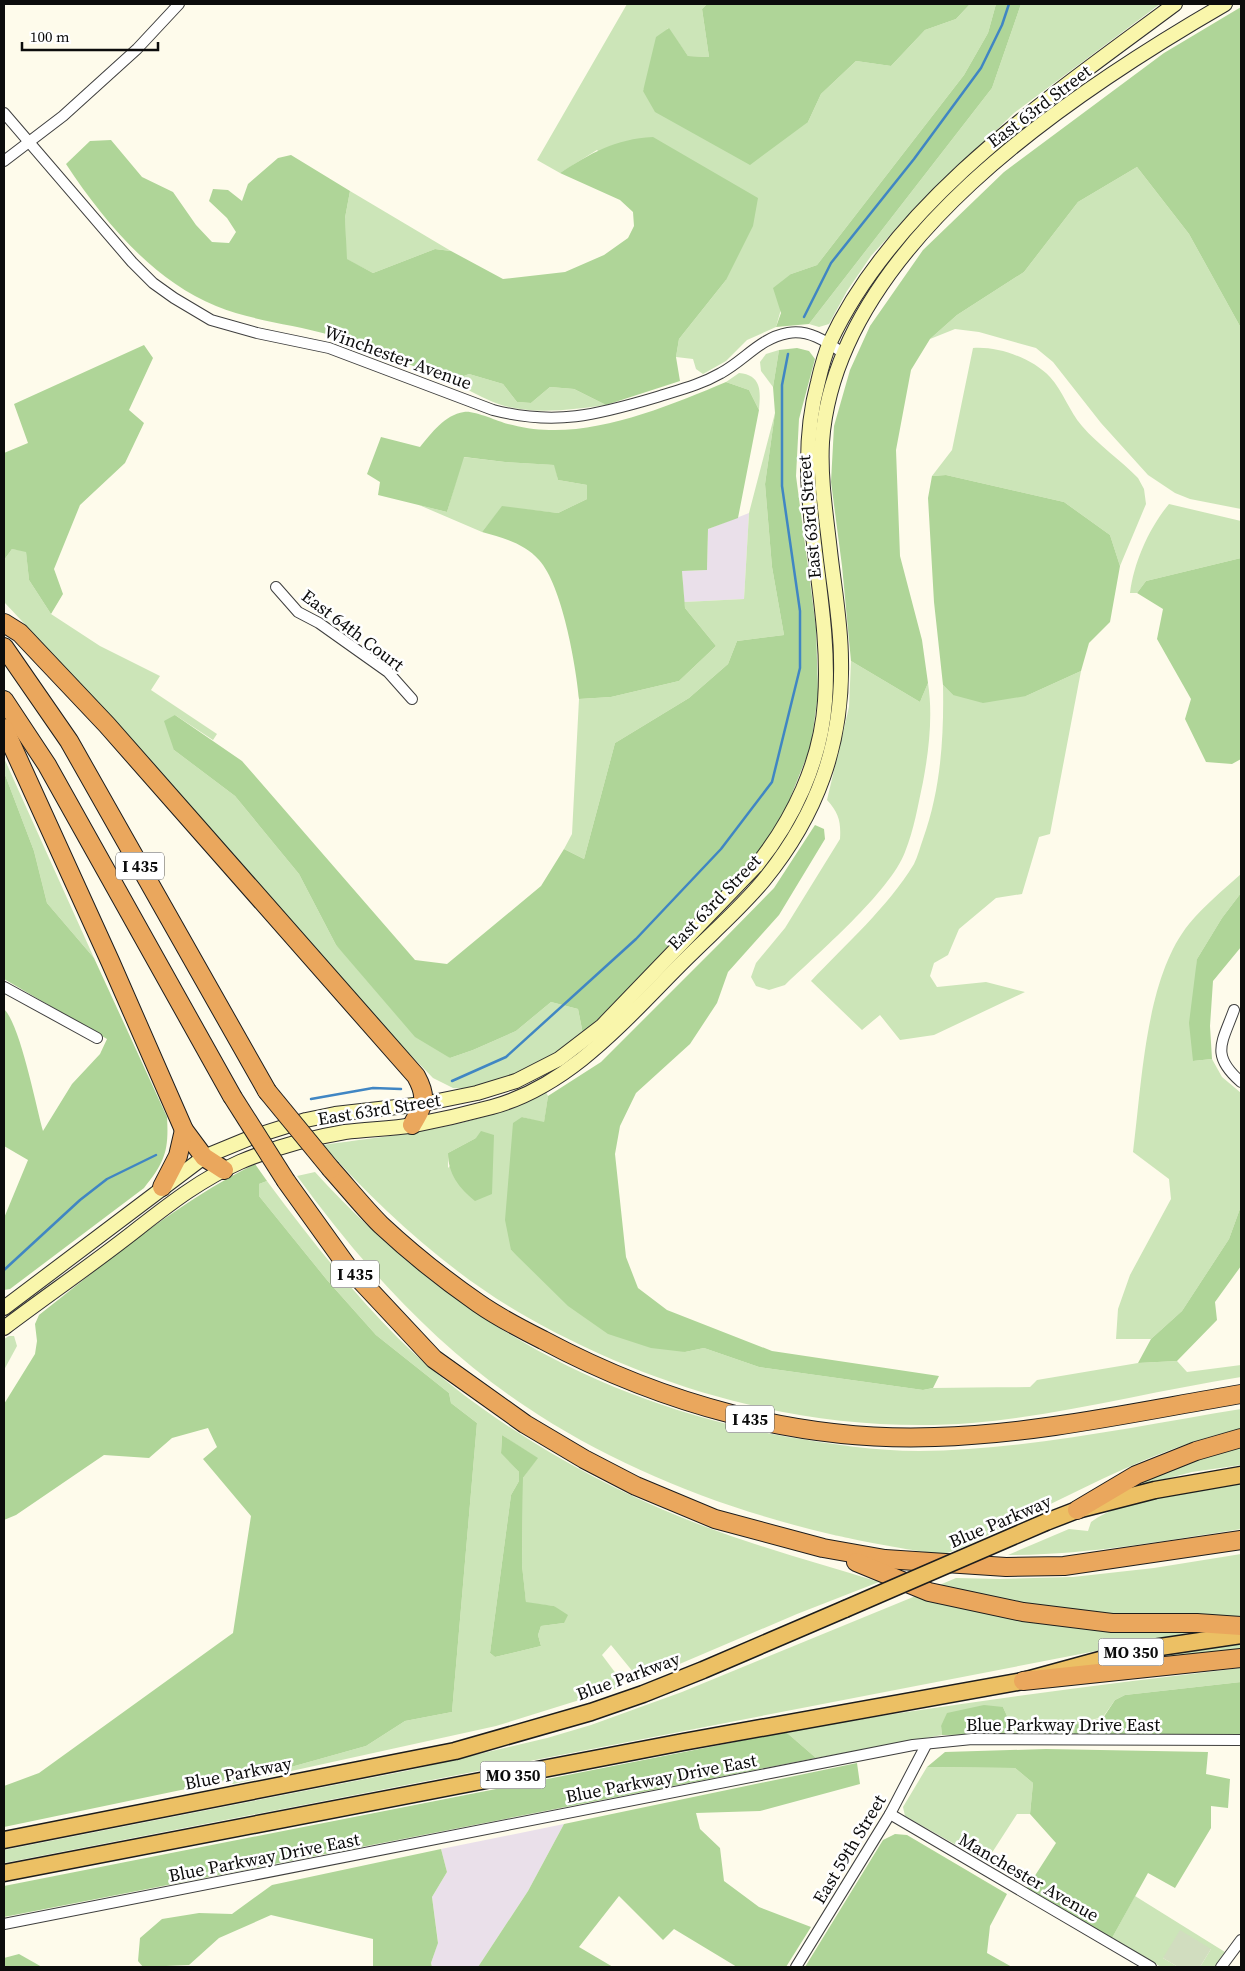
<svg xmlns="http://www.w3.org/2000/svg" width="1245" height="1971" font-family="'Source Serif 4',serif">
	<rect width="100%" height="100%" fill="#fefbeb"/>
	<g fill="#eae0ea">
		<path d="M749,513L744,599L684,602L682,571L707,570L708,529Z"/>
		<path d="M564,1824L528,1891L478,1967H432L431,1963L438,1942L432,1897L447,1872L441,1849Z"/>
	</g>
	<g fill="#cce5b8" fill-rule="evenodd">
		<path d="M627,4H707L702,9L709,57L688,56L668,28L643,91L808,122L821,94L856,61L891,66L925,30L956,19L970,4H996L988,33L964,75L817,265L791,274L776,327L747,340L726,361L703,374L696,369L693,359L676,357L679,339L726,280L597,150L560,173L537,160Z"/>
		<path d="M1021,4H1160L1014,113L901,223L871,256L847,291L829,324L819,327L809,324L992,88Z"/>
		<path d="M1137,167L1189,234L1241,328V509L1190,499L1175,493L1148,475L1101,423L1053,362L1036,348L979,332L955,329L930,339L957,315L1024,272L1078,202Z"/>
		<path d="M350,191L451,251L435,249L373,273L346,259L345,218Z"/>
		<path d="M973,348C998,346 1032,358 1050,377C1063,391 1069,411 1082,426C1098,445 1121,460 1138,478L1144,489L1146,504L1120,566L1110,535L1064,502L946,475L932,476L952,450Z"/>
		<path d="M779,350L773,387L761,371L760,362L766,354Z"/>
		<path d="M739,373C761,375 761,390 759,410L749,390L726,382Z"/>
		<path d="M469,374L503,384L517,402L531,403L550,387L574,389L606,405C570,410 528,416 493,402C479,396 465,388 451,381Z"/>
		<path d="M775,413L765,484L772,567L784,635L737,641L728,664L689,698L615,743L584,859L564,849L572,834L579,699L611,697L679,681L716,646L685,608L684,602L744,599L749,513Z"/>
		<path d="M463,457L505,462L555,465L558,480L587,485V499L558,513L502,507L482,532L419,505L447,512Z"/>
		<path d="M1169,504L1241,521V558L1146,581L1137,593H1130C1134,562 1149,528 1169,504Z"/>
		<path d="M12,549L26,551L29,580L51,614L100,646L160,676L151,690L217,734L213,740L175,715L174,750L235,796L299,874L336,945L450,1058L473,1050L516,1031L551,1002L578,1009L583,1034L552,1058L514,1075L474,1089L453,1088L433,1078L363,1006L68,670L4,602V560Z"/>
		<path d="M851,661L920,702L928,683C933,715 929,750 923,782C918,805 914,830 905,852C890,892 817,954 785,985L769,990L756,986L751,977L756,963L785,928L840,839C841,822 839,813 827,800L849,707Z"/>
		<path d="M1081,671L1050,834L1039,837L1022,894L996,898L959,929L948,955L934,963L930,976L937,987L986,982L1025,992L934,1035L900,1040L880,1015L862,1030L811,981C846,944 887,908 914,864C918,856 920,847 923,839C941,789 944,736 943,685L953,695L1026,696Z"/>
		<path d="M4,758L94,958L47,903L34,851L4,772Z"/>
		<path d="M1241,874V893L1222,918L1197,959L1193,1061L1212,1059L1222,1077L1241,1093V1206L1229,1239L1182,1311L1151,1339H1116L1118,1309L1130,1275L1171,1199L1169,1179L1133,1152C1142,1084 1145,978 1189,924C1204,906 1223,890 1241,874Z"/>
		<path d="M546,1092L548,1096L544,1123L522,1117L511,1250L534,1270L685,1352L704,1348L759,1367L923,1390L933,1388L1030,1387L1037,1380L1138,1363L1177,1361L1187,1372L1241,1365V1377C1152,1391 1063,1415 972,1423C818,1435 661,1393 527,1317C452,1275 380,1209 323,1145C400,1134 475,1129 546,1092ZM476,1138L448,1168V1153Z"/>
		<path d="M315,1172C445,1315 597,1403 788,1437C832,1444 875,1451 919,1451C1026,1450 1136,1426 1241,1409V1429C1164,1445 1093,1484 1022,1518C1002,1527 968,1547 947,1553C934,1556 852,1539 834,1535C726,1510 617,1468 525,1406C435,1346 360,1263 297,1176Z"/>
		<path d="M267,1181C308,1236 350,1290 398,1338C471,1411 583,1478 678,1516C743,1543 812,1561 879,1582L797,1614L642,1680L638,1678L611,1645L602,1655L620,1679L618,1688L496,1726L233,1784L228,1780L291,1767L366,1746L405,1721L452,1712L477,1423L451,1403L449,1393L376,1335L327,1280L259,1196V1184ZM502,1435L537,1458L523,1478L522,1565L526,1603L554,1606L564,1623L541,1626L538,1635L541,1646L495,1657L490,1653L511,1495L519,1481V1472L501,1452Z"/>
		<path d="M9,1336H14L17,1346L4,1370V1339Z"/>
		<path d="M1241,1445V1465L1192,1472L1120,1491L1172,1466Z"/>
		<path d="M1241,1481V1529C1163,1541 1087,1555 1008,1555L1069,1529L1088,1531L1091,1522C1122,1498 1202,1488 1241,1481Z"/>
		<path d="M1241,1554V1617C1139,1624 1037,1607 937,1586L956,1578L1000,1579L1073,1577L1154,1568Z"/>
		<path d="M918,1595L1194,1632L4,1863V1850L406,1771L547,1738L591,1725L682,1692Z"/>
		<path d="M1241,1641V1651L1077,1672L1135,1658Z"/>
		<path d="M1241,1668V1682L1125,1695L1115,1700L1103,1717L1075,1724L1074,1734H1015L1003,1707L941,1726L942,1735L816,1758L786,1732C937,1705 1089,1686 1241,1668Z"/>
		<path d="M927,1767L1015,1768L1033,1783L1030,1814H1017L986,1862L905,1816L903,1807Z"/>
		<path d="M1135,1896L1225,1952L1214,1967H1200L1211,1949L1163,1958L1178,1967H1161L1112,1938Z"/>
	</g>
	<g fill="#afd598">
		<path d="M707,4H970L956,19L925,30L891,66L856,61L821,94L808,122L750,165L655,112L643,91L656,37L669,28L688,56L709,57L702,9Z"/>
		<path d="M996,4H1021L992,88L809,324L776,327L781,313L773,288L791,274L817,265L964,75L988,33Z"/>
		<path d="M1241,7V328L1189,234L1137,167L1078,202L1024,272L957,315L930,339L911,370L896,450L900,556L922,640L928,683L920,702L851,661L842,566L831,482L834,426L850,370L870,326L923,250L1004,172L1164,53Z"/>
		<path d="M653,137L758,198L753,226L726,280L679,339L676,357L680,381L606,405L574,389L550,387L531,403L517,402L503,384L469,374L451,381C411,366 371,347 330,335C293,324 252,321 216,306C152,280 103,220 66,164L90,141L111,140L142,177L173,192L196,225L212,242L229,243L236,232L227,218L209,201L213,189L228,190L242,201L248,184L278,158L291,155L350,191L345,218L347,259L373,273L435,249L451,251L503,279L565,272L604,255L628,238L634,226L633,212L620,200L560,173C591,153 615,139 653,137Z"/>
		<path d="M144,345L153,358L129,410L144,423L125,463L80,505L54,569L63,594L51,614L29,580L26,552L12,549L4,560V453L28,443L14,404Z"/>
		<path d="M797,348L809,351L815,359L799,419L796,476L816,627L818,694L811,746L781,821L762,849L681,936L583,1034L578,1009L551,1002L516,1031L473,1050L450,1058L415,1037L336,945L299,874L235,796L174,750L164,721L175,715L242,761L415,960L447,964L541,886L564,849L584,859L615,743L689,698L728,664L737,641L784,635L772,567L765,484L775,413L773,387L779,350Z"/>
		<path d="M726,382L749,390L759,410L738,518L708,529L707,570L682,571L685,608L716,646L679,681L611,697L579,699C576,665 562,585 539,560C524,543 503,538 482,532L502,506L558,513L587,499V485L558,480L554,465L505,462L464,457L447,512L378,495L380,482L367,474L381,437L420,447C432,433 444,415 464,412C473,410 497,421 508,424C520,427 536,430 549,430C606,432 674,404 726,382Z"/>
		<path d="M946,475L1064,502L1110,535L1120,566L1110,622L1089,643L1081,671L1026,696L983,703L953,695L943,685L934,602L928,498L932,476Z"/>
		<path d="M1241,558V759L1232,764L1206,762L1185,719L1191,699L1157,639L1163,609L1137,593L1146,581Z"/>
		<path d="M4,772L34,851L47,903L94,958L167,1117C169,1151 165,1162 144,1188L10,1289L4,1290V1218L28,1160L4,1146V1009C20,1024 36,1106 43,1131L72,1084L100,1054L107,1039L4,979Z"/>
		<path d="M815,825L824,829L825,839L779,915L728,972L717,1003L690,1044L636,1093L620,1126L615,1154L626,1257L638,1288L667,1310L772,1351L939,1376L933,1388L923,1390L759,1367L704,1348L685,1352L651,1348L608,1334L568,1306L511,1250L505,1220L513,1123L522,1117L544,1122L548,1096L601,1062L720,943L774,888Z"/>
		<path d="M1241,893V947L1213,981L1210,1026L1212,1059L1193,1061L1189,1023L1197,959L1222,918Z"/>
		<path d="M481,1131L494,1135L492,1194L475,1201C459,1188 448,1174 448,1153L476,1138Z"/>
		<path d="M255,1164L267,1181L259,1184V1196L327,1280L376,1335L449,1393L451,1403L477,1423L452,1712L405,1721L366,1746L291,1767L4,1827V1786L39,1773L233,1633L251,1516L203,1459L217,1447L208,1428L172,1438L149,1458L104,1455L16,1515L4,1520V1404L35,1354L37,1341L35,1324L39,1315C108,1261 176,1203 255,1164Z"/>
		<path d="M1241,1206V1266L1215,1302L1217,1320L1177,1361L1138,1363L1151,1339L1182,1311L1229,1239Z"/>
		<path d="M502,1435L538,1458L523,1478L522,1565L526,1602L554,1606L568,1615L564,1623L541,1626L538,1635L541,1646L495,1657L490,1653L511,1495L519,1481V1472L501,1453Z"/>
		<path d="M1241,1682V1734H1074L1075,1724L1103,1718L1115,1700L1125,1695Z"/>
		<path d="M984,1705L1003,1707L1015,1734L942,1735L941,1726L947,1713Z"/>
		<path d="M786,1732L816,1758L4,1917V1886Z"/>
		<path d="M1046,1749L1208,1752L1206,1774L1230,1779L1228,1808L1211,1806V1828L1175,1888L1148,1873L1112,1938L1027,1888L1056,1843L1030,1814L1033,1783L1015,1768L927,1767L945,1752Z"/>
		<path d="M857,1763L860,1784L760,1811L696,1813L700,1829L720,1848L724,1881L759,1907L811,1927L786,1967H737L674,1929L663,1940L619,1896L579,1947L613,1967H478L528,1891L564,1824Z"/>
		<path d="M895,1834L907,1835L1007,1894L990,1926L987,1953L1012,1967H805L883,1840Z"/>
		<path d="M441,1849L447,1872L432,1897L438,1943L431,1963L432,1967H373V1939L271,1915L219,1938L189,1965L143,1967L138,1961L140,1938L162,1919L199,1913L232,1914L272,1885Z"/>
		<path d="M19,1954L42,1967H4V1958Z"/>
	</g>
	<path fill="#d1ddbf" d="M1180,1930L1211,1949L1200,1967H1178L1163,1958Z"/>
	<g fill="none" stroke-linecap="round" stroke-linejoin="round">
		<g stroke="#4086c3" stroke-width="2.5">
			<path d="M804,317L831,263L914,159L981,68L1002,25L1009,4"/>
			<path d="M452,1081L506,1057L636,939L721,849L772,782L800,668V611L782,486V385L788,354"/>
			<path d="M311,1099L373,1088L401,1089"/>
			<path d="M4,1270L80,1200L107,1179L156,1155"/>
		</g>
		<defs>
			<g id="minor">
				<path d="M4,113L132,262L153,283L174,298L211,320L257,333L329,348L493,410C555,426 597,415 657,397C679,390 700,385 721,373C745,360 760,338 788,333C809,329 827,342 843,353"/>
				<path d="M4,161L63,116L137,49L179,4"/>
				<path d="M276,587L298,612L319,623L388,672L412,699"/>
				<path d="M4,987L97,1038"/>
				<path d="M1234,1010C1222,1043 1210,1055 1241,1082"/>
				<path d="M890,1814L1151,1967"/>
				<path d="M4,1924L913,1745L972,1739L1241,1740"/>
				<path d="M796,1967L890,1814L926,1745"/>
				<path d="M1221,1967L1241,1940"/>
			</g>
			<g id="secondary">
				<path d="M4,1308L204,1157L255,1136L306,1120L335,1114L423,1104L477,1093L516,1081L559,1059L602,1026L756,866C793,820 821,762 825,701C833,594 789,488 818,382C821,369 825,354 830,342C896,200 1053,95 1175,4"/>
				<path d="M4,1328C49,1294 96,1262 140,1227C172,1202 202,1179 240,1162C273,1148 309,1138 345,1132C368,1129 391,1129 414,1125C440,1120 466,1114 492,1107C573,1085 629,1015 687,958C712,933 741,908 764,880C817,815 843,744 841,660C841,624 834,587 830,551C826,515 820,479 822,442C836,247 1071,93 1225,4"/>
			</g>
			<g id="trunk">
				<path d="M1046,1522L1077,1510L1155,1490L1241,1475"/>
				<path d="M4,1840L455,1751L591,1712L643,1694L703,1670L845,1609"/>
				<path d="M4,1873L683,1742L1023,1681L1133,1651L1241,1635"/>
			</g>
			<g id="motorway">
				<path d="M4,623L20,633L107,725L416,1076C428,1098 424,1104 412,1125"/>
				<path d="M4,647L69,741L267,1091"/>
				<path d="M4,700L47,765L232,1096"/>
				<path d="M4,728L110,961L184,1130L204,1157L224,1170"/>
				<path d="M331,1169C348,1188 364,1208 381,1225C411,1253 445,1280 478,1303C498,1317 521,1329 543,1340C663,1404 799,1442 935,1437C1038,1434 1140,1411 1241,1394"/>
				<path d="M286,1181L347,1266L434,1359L525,1424L584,1459L636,1486L715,1519L823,1548L885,1559L1006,1567L1064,1566L1241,1540"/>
				<path d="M162,1187L178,1156L184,1130"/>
				<path d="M1077,1510L1136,1475L1196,1451L1241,1438"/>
				<path d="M856,1562L929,1592L1023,1612L1112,1623H1197L1241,1626"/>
				<path d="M1023,1681L1241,1658"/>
			</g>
		</defs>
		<use href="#minor" stroke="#3f3f3f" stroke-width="12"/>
		<use href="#secondary" stroke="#2e2e2e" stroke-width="16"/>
		<use href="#trunk" stroke="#1d1d1d" stroke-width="19"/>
		<use href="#motorway" stroke="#1d1d1d" stroke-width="20"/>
		<use href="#minor" stroke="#fff" stroke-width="10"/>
		<use href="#secondary" stroke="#f9f6ab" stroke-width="14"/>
		<use href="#trunk" stroke="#ecc064" stroke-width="16"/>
		<use href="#motorway" stroke="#eaa75d" stroke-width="18"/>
		<defs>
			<path id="trunk-bridge" d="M845,1609L1046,1522"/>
			<g id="motorway-bridge">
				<path d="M267,1091L331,1169"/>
				<path d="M232,1096L286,1181"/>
			</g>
		</defs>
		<use href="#trunk-bridge" stroke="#1d1d1d" stroke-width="19" stroke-linecap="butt"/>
		<use href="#motorway-bridge" stroke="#1d1d1d" stroke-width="20" stroke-linecap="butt"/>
		<use href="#trunk-bridge" stroke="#ecc064" stroke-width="16"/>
		<use href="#motorway-bridge" stroke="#eaa75d" stroke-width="18"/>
	</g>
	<g text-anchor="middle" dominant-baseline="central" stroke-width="5" stroke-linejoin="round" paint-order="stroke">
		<g fill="#fff" stroke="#555" stroke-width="1">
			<rect x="116" y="852.5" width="48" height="27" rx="4"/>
			<rect x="331" y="1260.5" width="48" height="27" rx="4"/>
			<rect x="726" y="1405.5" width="48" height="27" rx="4"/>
			<rect x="1098.5" y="1638.5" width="65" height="27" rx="4"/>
			<rect x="480.5" y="1761.5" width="65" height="27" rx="4"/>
		</g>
		<g font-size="16" font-weight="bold" fill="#0c0c0c">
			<text x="140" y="866">I 435</text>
			<text x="355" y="1274">I 435</text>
			<text x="750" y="1419">I 435</text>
			<text x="1131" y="1652">MO 350</text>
			<text x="513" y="1775">MO 350</text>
		</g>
		<g font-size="18" fill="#0c0c0c" stroke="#fff">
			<text transform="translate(1039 106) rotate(-37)">East 63rd Street</text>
			<text transform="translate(398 357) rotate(20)">Winchester Avenue</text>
			<text transform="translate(809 517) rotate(-95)">East 63rd Street</text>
			<text transform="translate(353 630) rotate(37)">East 64th Court</text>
			<text transform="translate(714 902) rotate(-46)">East 63rd Street</text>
			<text transform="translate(379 1109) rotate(-9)">East 63rd Street</text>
			<text transform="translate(1000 1521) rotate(-23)">Blue Parkway</text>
			<text transform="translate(628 1676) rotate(-20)">Blue Parkway</text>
			<text x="1063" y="1724">Blue Parkway Drive East</text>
			<text transform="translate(238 1773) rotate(-11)">Blue Parkway</text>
			<text transform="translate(661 1778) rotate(-11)">Blue Parkway Drive East</text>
			<text transform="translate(849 1849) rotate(-59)">East 59th Street</text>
			<text transform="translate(264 1857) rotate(-11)">Blue Parkway Drive East</text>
			<text transform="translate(1029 1877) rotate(30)">Manchester Avenue</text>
		</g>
	</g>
	<rect width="1245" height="1971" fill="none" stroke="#0c0c0c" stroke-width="10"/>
	<path d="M22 42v8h136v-8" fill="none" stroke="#0c0c0c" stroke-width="2.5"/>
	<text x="30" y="42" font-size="15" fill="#0c0c0c" stroke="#ffffff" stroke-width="4" paint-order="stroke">100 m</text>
</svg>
